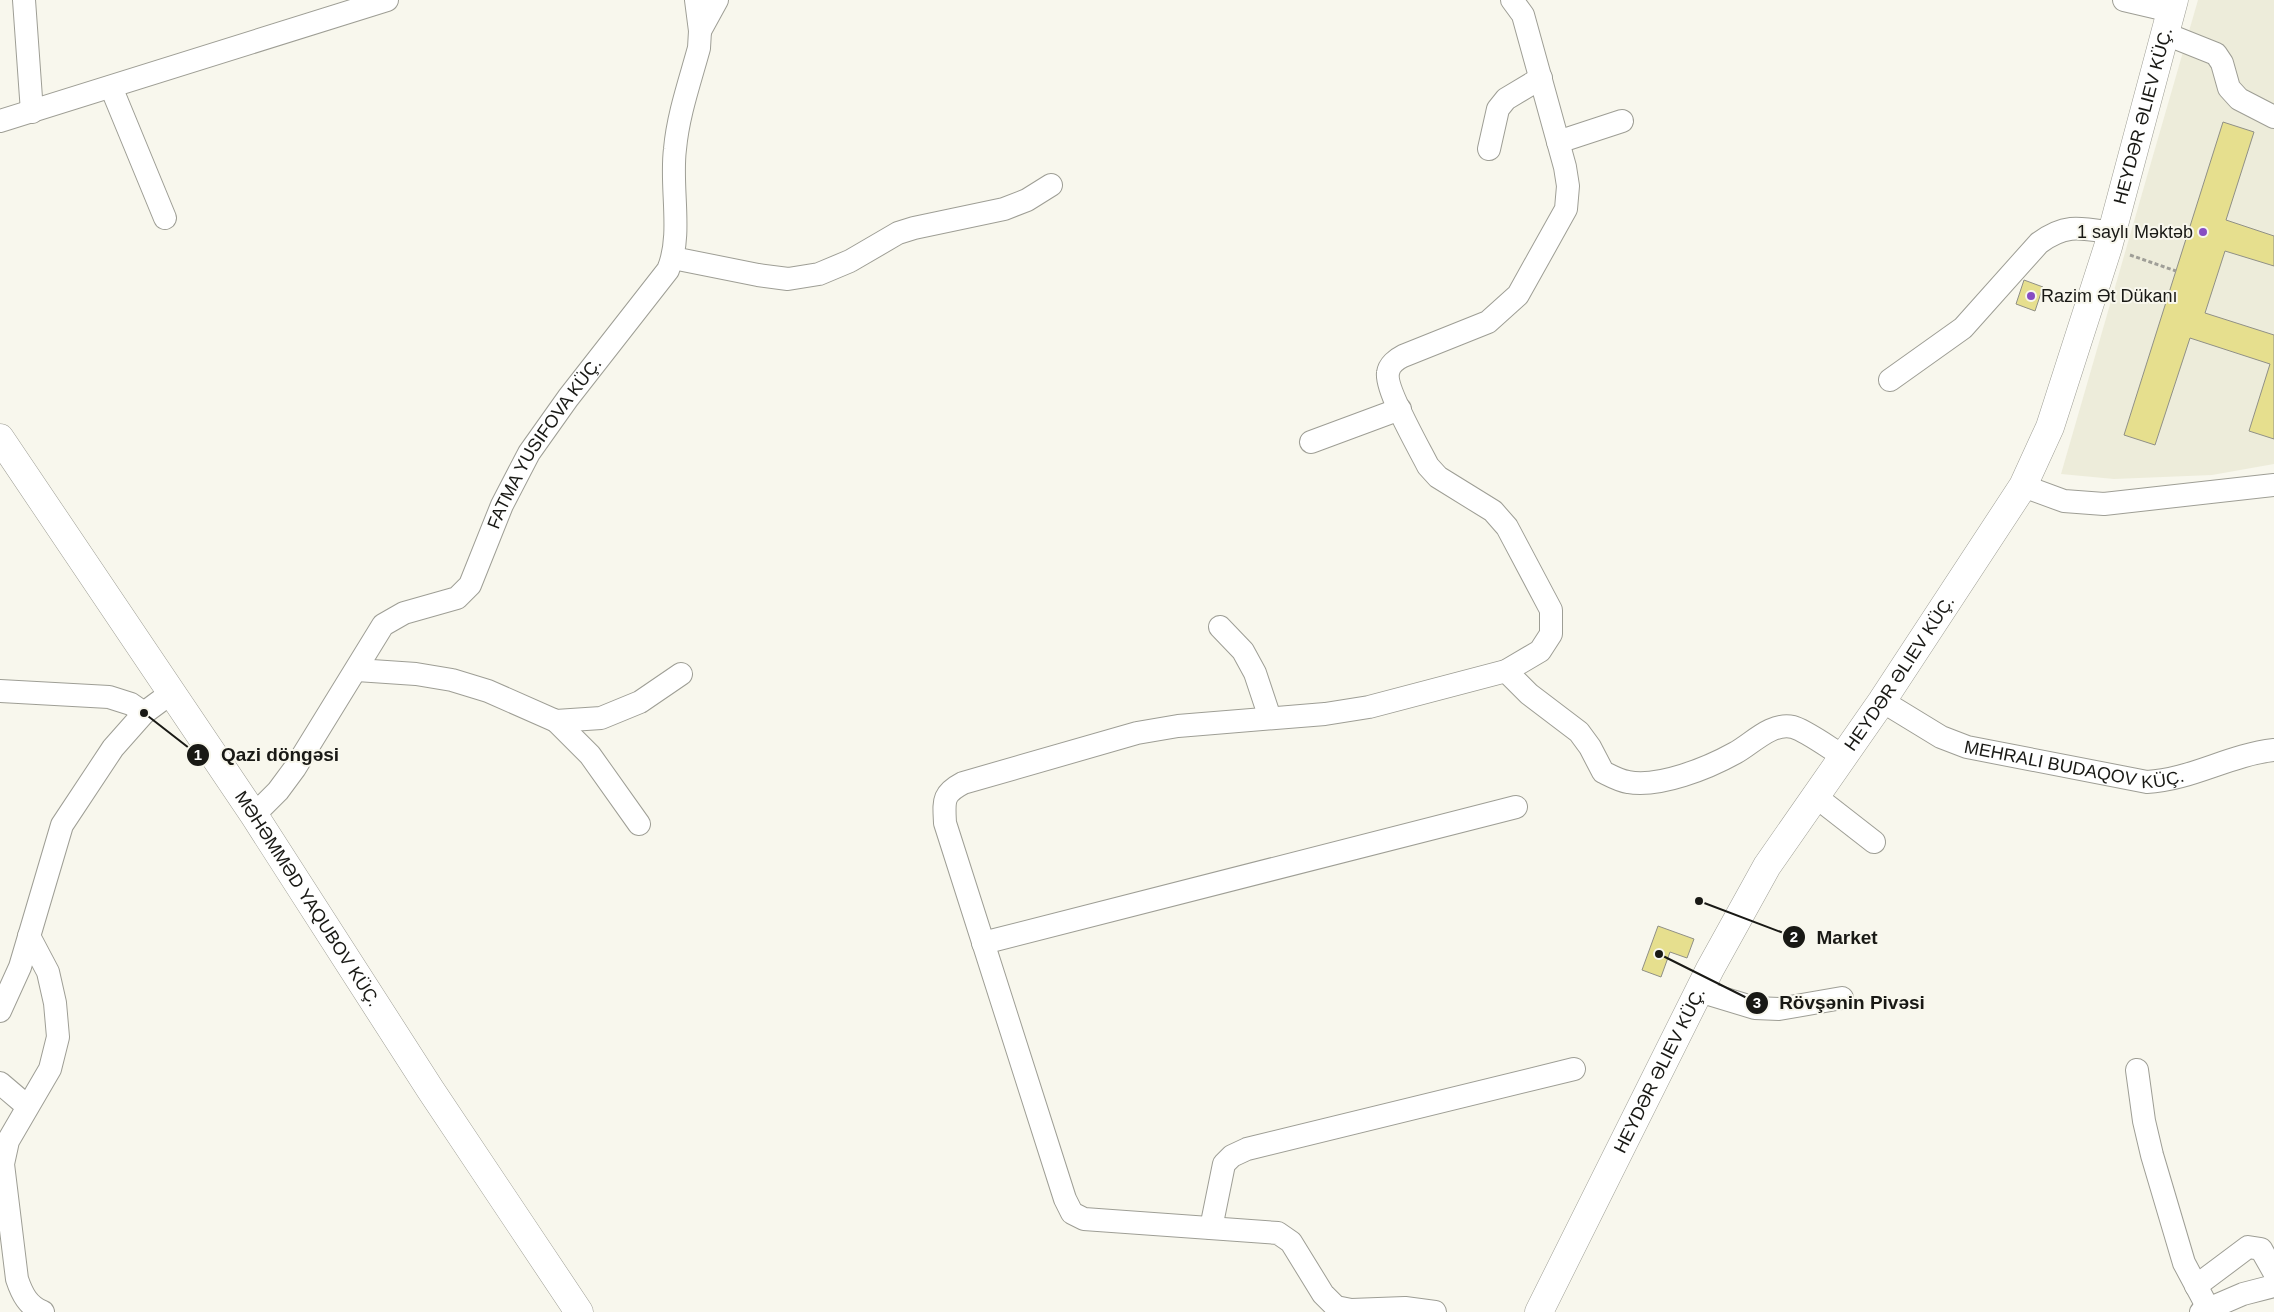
<svg xmlns="http://www.w3.org/2000/svg" width="2274" height="1312" font-family="Helvetica,sans-serif">
	<rect width="100%" height="100%" fill="#f8f7ed"/>
	<path fill="#edecda" d="M2198,0H2274V464L2212,475L2114,479L2061,474Z"/>
	<g fill="#e6df8e" stroke="#909086">
		<path d="M2223,122L2254,132L2226,220L2274,236V266L2225,251L2205,313L2274,335V439L2249,431L2270,364L2190,338L2155,445L2124,435Z"/>
		<path d="M2024,280L2043,287L2035,311L2016,304Z"/>
		<path d="M1658,926L1694,939L1687,958L1670,952L1661,977L1642,970Z"/>
	</g>
	<g fill="none" stroke-linecap="round" stroke-linejoin="round">
		<defs>
			<g id="minor">
				<path d="M24,0L32,112"/>
				<path d="M2124,0L2171,11"/>
				<path d="M700,31L717,0"/>
				<path d="M2166,34L2216,54L2222,63L2229,88L2239,99L2274,117"/>
				<path d="M111,87L165,218"/>
				<path d="M0,121L387,0"/>
				<path d="M1558,142L1622,121"/>
				<path d="M1489,149L1498,109L1506,99L1541,78"/>
				<path d="M673,258L758,275L788,279L819,274L850,261L898,233L914,228L1004,209L1027,200L1051,185"/>
				<path d="M1890,380L1963,328L2039,243C2066,223 2081,228 2112,233"/>
				<path d="M1311,442L1400,409"/>
				<path d="M2023,486L2064,501L2104,504L2274,485"/>
				<path d="M1220,627L1243,651L1255,673L1270,718"/>
				<path d="M357,670L416,674L452,680L488,691L556,721L601,718L640,702L681,674"/>
				<path d="M1506,671L1529,694L1579,732L1590,747L1603,772C1611,776 1620,781 1628,782C1659,788 1708,768 1735,753C1752,744 1771,722 1793,727C1805,730 1831,749 1843,756"/>
				<path d="M0,691L109,697L131,704L144,713"/>
				<path id="s1" d="M1882,701L1941,737L1967,747L2147,782C2190,780 2229,755 2274,750"/>
				<path d="M556,721L590,755L639,824"/>
				<path d="M1815,796L1874,842"/>
				<path id="s2" d="M254,815L278,791L295,768L383,625L404,613L457,598L470,585L502,505L529,453L568,398L668,270C683,235 670,187 675,149C678,115 690,81 699,48L700,31L696,0"/>
				<path d="M29,936L48,972L55,1003L58,1037L50,1069L8,1141L3,1164L17,1279C22,1294 28,1306 43,1312"/>
				<path d="M983,943L1516,807"/>
				<path d="M1699,991L1755,1008L1779,1009L1842,998"/>
				<path d="M0,1011L20,967L62,825L113,748L144,713L171,693"/>
				<path d="M2137,1070L2144,1121L2152,1155L2184,1263L2208,1308"/>
				<path d="M0,1083L27,1106"/>
				<path d="M1211,1228L1224,1164L1232,1156L1247,1149L1574,1069"/>
				<path d="M2196,1286L2248,1247L2261,1249L2274,1272"/>
				<path d="M1435,1312L1405,1308L1351,1310L1336,1307L1323,1294L1291,1242L1278,1233L1084,1219L1072,1213L1065,1199L945,823C944,801 942,794 963,783L1137,733L1178,726L1325,714L1369,707L1506,671L1540,651L1551,634V610L1507,527L1493,511L1438,477L1428,466C1419,448 1385,389 1388,373C1389,365 1397,359 1403,356L1488,322L1518,295L1566,209L1568,186L1565,167L1523,15L1512,0"/>
				<path d="M2201,1312L2243,1294L2274,1286"/>
			</g>
			<g id="major">
				<path id="s3" d="M0,438L254,815L430,1089L579,1312"/>
				<path id="s4" d="M1539,1312L1710,969L1767,866L1882,701L2023,486L2050,427L2108,247L2174,0"/>
			</g>
		</defs>
		<use href="#minor" stroke="#9e9e95" stroke-width="24"/>
		<use href="#major" stroke="#9e9e95" stroke-width="29"/>
		<path stroke="#9f9e97" stroke-width="3" stroke-dasharray="4 2.5" stroke-linecap="butt" d="M2130,255L2176,271"/>
		<use href="#minor" stroke="#fff" stroke-width="22"/>
		<use href="#major" stroke="#fff" stroke-width="28"/>
	</g>
	<g fill="#874dc3" stroke="#f8f7ed" stroke-width="2">
		<circle cx="2203" cy="232" r="5"/>
		<circle cx="2031" cy="296" r="5"/>
	</g>
	<g text-anchor="middle" dominant-baseline="central" stroke-width="4" stroke-linejoin="round" paint-order="stroke">
		<g font-size="18" fill="#191915" stroke="#f8f7ed">
			<text stroke="none"><textPath href="#s4" startOffset="1349">HEYDƏR ƏLIEV KÜÇ.</textPath></text>
			<text stroke="none"><textPath href="#s2" startOffset="489">FATMA YUSIFOVA KÜÇ.</textPath></text>
			<text stroke="none"><textPath href="#s4" startOffset="735">HEYDƏR ƏLIEV KÜÇ.</textPath></text>
			<text stroke="none"><textPath href="#s1" startOffset="206">MEHRALI BUDAQOV KÜÇ.</textPath></text>
			<text stroke="none"><textPath href="#s3" startOffset="554">MƏHƏMMƏD YAQUBOV KÜÇ.</textPath></text>
			<text stroke="none"><textPath href="#s4" startOffset="270">HEYDƏR ƏLIEV KÜÇ.</textPath></text>
		</g>
		<g font-size="18" fill="#191915" stroke="#f8f7ed" text-anchor="end">
			<text x="2193" y="232">1 saylı Məktəb</text>
			<text x="2041" y="296" text-anchor="start">Razim Ət Dükanı</text>
		</g>
	</g>
	<path fill="none" stroke="#191915" stroke-width="2" d="M144 713L198 755M1699 901L1794 937M1659 954L1757 1003"/>
	<g fill="#191915" stroke="#f8f7ed" stroke-width="2">
		<circle cx="144" cy="713" r="5"/>
		<circle cx="1699" cy="901" r="5"/>
		<circle cx="1659" cy="954" r="5"/>
		<circle cx="198" cy="755" r="12"/>
		<circle cx="1794" cy="937" r="12"/>
		<circle cx="1757" cy="1003" r="12"/>
	</g>
	<g font-size="15" text-anchor="middle" font-weight="bold" fill="#fff">
		<text x="198" y="760">1</text>
		<text x="1794" y="942">2</text>
		<text x="1757" y="1008">3</text>
	</g>
	<g font-size="19" text-anchor="middle" font-weight="bold" fill="#191915" stroke="#f8f7ed" stroke-width="4" stroke-linejoin="round" paint-order="stroke">
		<text x="280" y="761">Qazi döngəsi</text>
		<text x="1847" y="944">Market</text>
		<text x="1852" y="1009">Rövşənin Pivəsi</text>
	</g>
</svg>
